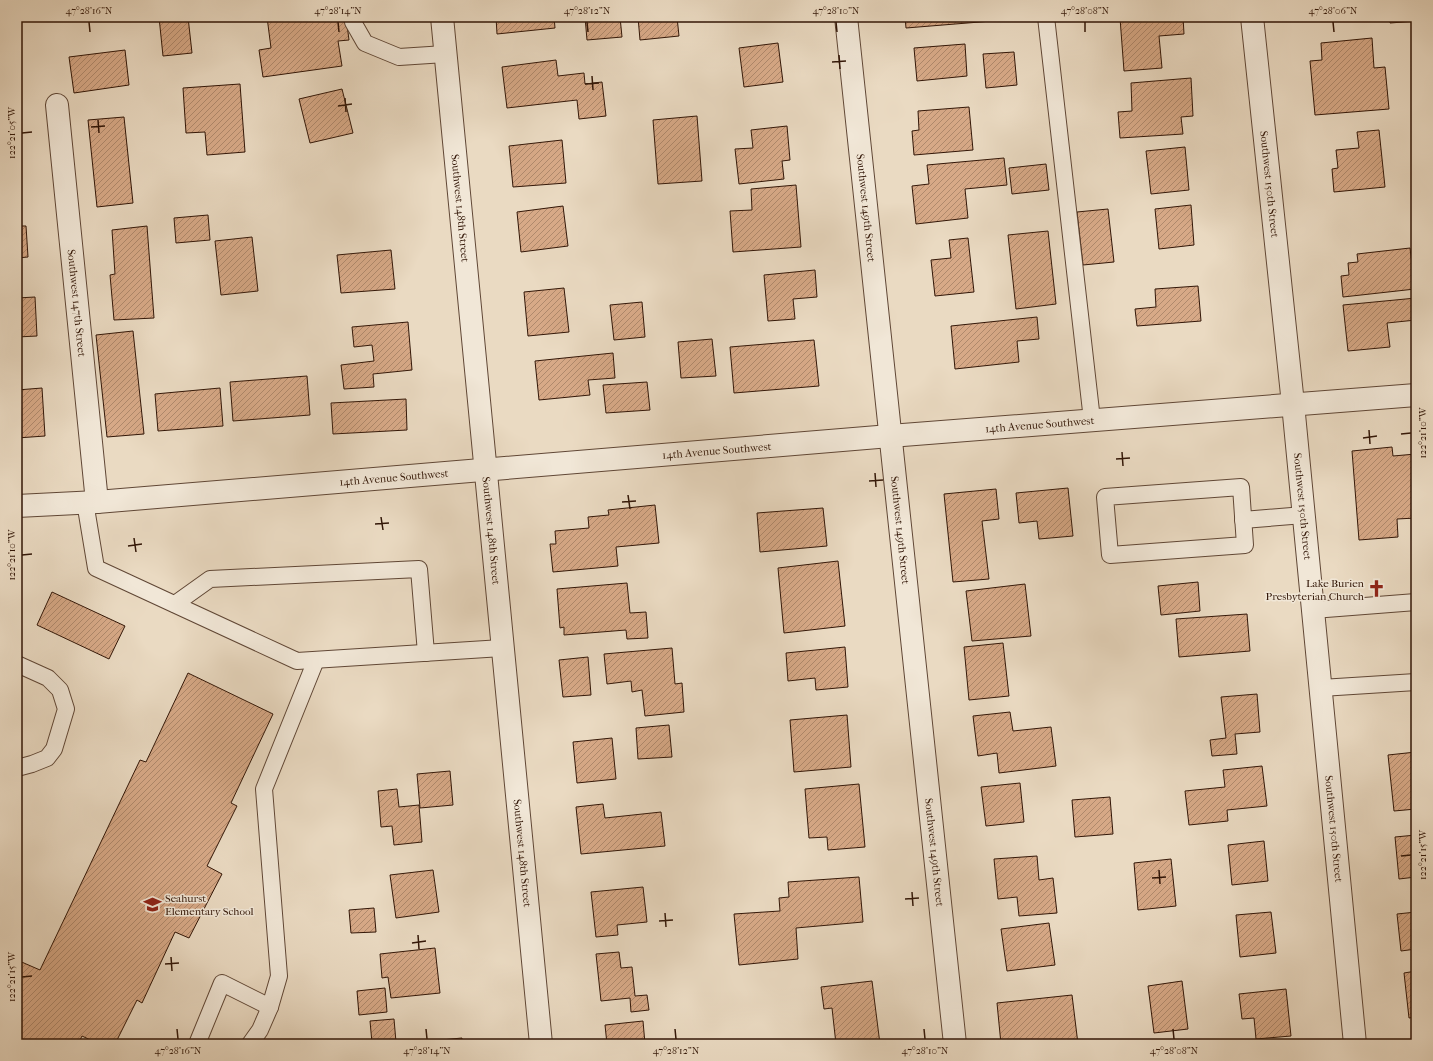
<svg xmlns="http://www.w3.org/2000/svg" width="1433" height="1061" font-family="'IM FELL French Canon',serif">
	<defs>
		<pattern id="building-hatch" width="6" height="6" patternUnits="userSpaceOnUse"><rect width="6" height="6" fill="#d7a987"/><path d="M-1 1l2-2M0 6l6-6M5 7l2-2" fill="none" stroke="#af896c"/></pattern>
	</defs>
	<rect width="100%" height="100%" fill="#eadac2"/>
	<filter id="stains"><feTurbulence type="fractalNoise" baseFrequency=".005" numOctaves="4"/><feColorMatrix values="0 0 0 0 .2 0 0 0 0 .09 0 0 0 0 .02 0 0 0 .5 -.17"/></filter>
	<radialGradient id="worn" r=".72"><stop offset=".6" stop-color="#630" stop-opacity="0"/><stop offset="1" stop-color="#630" stop-opacity=".3"/></radialGradient>
	<g fill="url(#building-hatch)" stroke="#321607">
		<path d="M159,17H188L192,53L163,56Z"/>
		<path d="M267,17H346L349,40L338,41L342,66L263,77L259,50L271,48Z"/>
		<path d="M496,17H554L555,28L497,34Z"/>
		<path d="M585,17H620L622,37L587,40Z"/>
		<path d="M638,17H677L679,36L640,40Z"/>
		<path d="M905,17H992V21L906,28Z"/>
		<path d="M1054,17H1082V19L1054,21Z"/>
		<path d="M1130,17H1183L1184,34L1159,36L1162,68L1124,71L1120,18Z"/>
		<path d="M1390,17H1416V21L1390,23Z"/>
		<path d="M1372,38L1374,68L1385,67L1389,109L1315,115L1310,61L1322,60L1321,43Z"/>
		<path d="M778,43L783,82L744,87L739,48Z"/>
		<path d="M965,44L967,76L917,81L914,48Z"/>
		<path d="M125,50L129,85L74,93L69,57Z"/>
		<path d="M1014,52L1017,85L986,88L983,54Z"/>
		<path d="M556,60L558,76L584,73L585,84L602,82L606,116L579,119L577,100L507,108L502,67Z"/>
		<path d="M1191,78L1193,116L1181,117L1183,134L1120,138L1118,112L1132,111L1131,83Z"/>
		<path d="M240,84L245,152L207,155L205,132L186,133L183,88Z"/>
		<path d="M342,89L353,133L310,143L299,99Z"/>
		<path d="M969,107L973,150L914,155L912,131L919,130L918,111Z"/>
		<path d="M697,116L702,181L658,184L653,120Z"/>
		<path d="M124,117L133,203L97,207L88,120Z"/>
		<path d="M787,126L790,160L782,161L784,179L739,184L735,149L753,148L751,130Z"/>
		<path d="M1379,130L1385,187L1334,192L1332,169L1338,168L1336,150L1359,148L1357,132Z"/>
		<path d="M562,140L566,183L513,187L509,146Z"/>
		<path d="M1185,147L1189,190L1151,194L1146,151Z"/>
		<path d="M1004,158L1007,185L965,189L968,218L916,224L912,186L929,184L927,165Z"/>
		<path d="M1046,164L1049,190L1012,194L1009,168Z"/>
		<path d="M796,185L801,247L733,252L730,211L752,210L751,189Z"/>
		<path d="M1191,205L1194,245L1159,249L1155,209Z"/>
		<path d="M563,206L568,246L521,252L517,212Z"/>
		<path d="M1108,209L1114,262L1083,265L1077,212Z"/>
		<path d="M208,215L210,240L176,243L174,218Z"/>
		<path d="M17,226H26L28,257L17,258Z"/>
		<path d="M147,226L154,318L114,320L110,275L115,274L112,230Z"/>
		<path d="M1048,231L1056,304L1016,309L1008,235Z"/>
		<path d="M252,237L258,291L221,295L215,241Z"/>
		<path d="M968,238L974,292L935,296L931,260L951,258L949,240Z"/>
		<path d="M1410,248L1415,289L1343,297L1341,276L1349,275L1348,263L1358,262L1357,254Z"/>
		<path d="M391,250L395,289L341,293L337,255Z"/>
		<path d="M815,270L817,297L793,299L795,319L768,321L764,275Z"/>
		<path d="M1198,286L1201,321L1137,326L1135,309L1156,307L1155,289Z"/>
		<path d="M564,288L569,332L528,336L524,292Z"/>
		<path d="M35,297L37,336L17,337V298Z"/>
		<path d="M1416,298V320L1387,323L1390,347L1348,351L1343,305Z"/>
		<path d="M642,302L645,337L614,340L610,305Z"/>
		<path d="M1037,317L1039,339L1017,341L1019,362L955,369L951,326Z"/>
		<path d="M408,322L412,370L373,374L374,387L344,389L341,365L374,361L372,345L354,347L352,327Z"/>
		<path d="M133,331L144,434L107,437L96,335Z"/>
		<path d="M712,339L716,376L681,378L678,342Z"/>
		<path d="M814,340L819,386L734,393L730,347Z"/>
		<path d="M613,353L615,378L588,380L590,395L539,400L535,361Z"/>
		<path d="M307,376L310,415L233,421L230,382Z"/>
		<path d="M647,382L650,410L606,413L603,385Z"/>
		<path d="M42,388L45,436L17,438V390Z"/>
		<path d="M220,388L223,426L158,431L155,394Z"/>
		<path d="M406,399L407,430L333,434L331,403Z"/>
		<path d="M1392,447L1393,456L1416,454V518L1397,519L1398,537L1359,540L1352,451Z"/>
		<path d="M1068,488L1073,536L1039,539L1037,521L1019,523L1016,493Z"/>
		<path d="M996,489L999,519L982,521L989,579L953,582L944,494Z"/>
		<path d="M655,505L659,543L616,547L618,566L553,572L550,544H556L555,531L589,528L588,517L609,515L608,510Z"/>
		<path d="M823,508L827,546L760,552L757,513Z"/>
		<path d="M838,561L845,626L784,633L778,568Z"/>
		<path d="M1198,582L1200,611L1161,615L1158,586Z"/>
		<path d="M627,583L630,613L646,612L648,638L627,639L626,630L564,635V627L560,628L557,589Z"/>
		<path d="M1025,584L1031,636L972,641L966,591Z"/>
		<path d="M52,592L125,626L109,659L37,625Z"/>
		<path d="M1247,614L1250,651L1179,657L1176,619Z"/>
		<path d="M1003,643L1009,696L969,700L964,647Z"/>
		<path d="M845,647L848,687L816,690L815,678L788,681L786,653Z"/>
		<path d="M672,648L675,684L682,683L684,712L645,716L642,690L632,692L631,681L607,684L604,654Z"/>
		<path d="M588,657L591,695L563,697L559,660Z"/>
		<path d="M188,673L273,714L231,803L237,806L207,866L222,874L189,938L175,932L142,1003L137,1000L115,1044H99L82,1036L78,1044H17V960L40,970L140,760L146,762Z"/>
		<path d="M1257,694L1260,732L1235,734L1237,754L1212,756L1210,740L1226,738L1221,697Z"/>
		<path d="M1010,712L1013,731L1051,727L1056,766L999,773L997,753L978,756L973,716Z"/>
		<path d="M847,715L851,767L794,772L790,720Z"/>
		<path d="M669,725L672,757L638,759L636,728Z"/>
		<path d="M612,738L616,779L577,783L573,742Z"/>
		<path d="M1416,752V809L1394,811L1388,755Z"/>
		<path d="M1262,766L1267,806L1227,810L1228,821L1189,825L1185,791L1225,787L1223,770Z"/>
		<path d="M450,771L453,805L420,808L417,774Z"/>
		<path d="M1020,783L1024,822L986,826L981,787Z"/>
		<path d="M859,784L865,847L828,850L827,837L809,838L805,789Z"/>
		<path d="M397,789L399,807L419,805L422,842L394,845L392,826L381,827L378,791Z"/>
		<path d="M1110,797L1113,834L1075,837L1072,800Z"/>
		<path d="M603,804L605,818L661,812L665,846L581,854L576,807Z"/>
		<path d="M1416,835V877L1399,879L1395,837Z"/>
		<path d="M1264,841L1268,881L1232,885L1228,845Z"/>
		<path d="M1037,856L1039,880L1053,878L1057,913L1019,916L1017,897L998,899L994,859Z"/>
		<path d="M1171,859L1176,906L1138,910L1134,863Z"/>
		<path d="M433,870L439,912L396,918L390,875Z"/>
		<path d="M859,877L863,922L796,928L798,959L739,965L734,914L780,911L779,898L789,897L788,882Z"/>
		<path d="M643,887L647,922L617,925L618,935L596,937L591,892Z"/>
		<path d="M374,908L376,932L351,933L349,910Z"/>
		<path d="M1271,912L1276,953L1240,957L1236,915Z"/>
		<path d="M1416,912V949L1401,951L1397,914Z"/>
		<path d="M1049,923L1055,965L1007,971L1001,929Z"/>
		<path d="M435,948L440,993L391,998L388,977L382,978L380,954Z"/>
		<path d="M619,952L621,968L632,967L635,996L647,995L649,1010L631,1012L630,998L601,1001L596,954Z"/>
		<path d="M1416,971V1017L1409,1018L1404,973Z"/>
		<path d="M872,981L880,1044H836L832,1008L824,1009L821,987Z"/>
		<path d="M1182,981L1188,1029L1154,1033L1148,986Z"/>
		<path d="M385,988L387,1012L359,1015L357,991Z"/>
		<path d="M1286,989L1291,1036L1256,1039L1254,1018L1242,1019L1239,994Z"/>
		<path d="M1072,995L1078,1044H1001L997,1003Z"/>
		<path d="M394,1019L396,1042L372,1043L370,1021Z"/>
		<path d="M643,1021L645,1044H607L605,1025Z"/>
		<path d="M462,1038V1044H400Z"/>
	</g>
	<g fill="none" stroke-linecap="round" stroke-linejoin="round">
		<defs>
			<g id="service">
				<path d="M353,17V22L365,43L399,57L445,54"/>
				<path d="M1046,17L1092,420"/>
				<path d="M1241,487L1245,545L1110,555L1105,497Z"/>
				<path d="M85,502L96,568L297,661L502,648"/>
				<path d="M1243,520L1304,515"/>
				<path d="M175,604L210,579L419,569L426,653"/>
				<path d="M1313,610L1416,602"/>
				<path d="M17,664L48,678L60,690L66,709L54,749L47,758L32,764L17,768"/>
				<path d="M1321,688L1416,682"/>
				<path d="M197,1044L222,983L270,1007"/>
				<path d="M250,1044L260,1030L270,1007L279,976L264,789L316,660"/>
			</g>
			<g id="minor">
				<path id="s1" d="M442,17L541,1044"/>
				<path id="s2" d="M846,17L955,1044"/>
				<path id="s3" d="M1252,17L1293,404L1355,1044"/>
				<path id="s4" d="M57,105L97,502"/>
				<path id="s5" d="M17,506L97,502L890,436L1416,395"/>
			</g>
		</defs>
		<use href="#service" stroke="#604736" stroke-width="18"/>
		<use href="#minor" stroke="#604736" stroke-width="24"/>
		<use href="#service" stroke="#f1e7d7" stroke-width="16"/>
		<use href="#minor" stroke="#f1e7d7" stroke-width="22"/>
	</g>
	<path fill="none" stroke="#321607" stroke-width="1.5" d="M89,22L90,32M338,22L339,32M587,22L588,32M836,22L837,32M1085,22V32M1333,22L1334,32M839,55L840,69M832,62L846,61M592,76L593,90M585,84L599,83M345,98L346,112M338,106L352,104M98,120L99,133M91,127L105,126M22,133L32,132M1369,430L1370,444M1401,434L1411,433M1363,438L1377,436M1122,452L1123,466M1116,459L1130,458M875,473L876,487M869,481L883,480M628,495L630,509M622,502L636,501M381,517L383,530M375,524L389,523M134,538L136,552M128,546L142,544M22,555L32,554M1401,856L1411,855M1159,870L1160,884M1152,878L1166,877M912,892L913,906M905,899L919,898M665,913L666,927M659,921L673,920M418,935L419,949M412,943L426,941M171,957L172,971M165,964L179,963M22,977L32,976M177,1029L178,1039M426,1029L427,1039M675,1029L676,1039M924,1029L925,1039M1173,1029L1174,1039"/>
	<defs>
		<symbol id="church-bare" viewBox="-9 -9 18 18"><path d="M-1.2-6h2.4v3.5h3.3v2.4h-3.3V6h-2.4V-.1h-3.3v-2.4h3.3Z" fill="#8f2418" stroke="#f1e7d7" stroke-width="2.5" paint-order="stroke"/></symbol>
		<symbol id="school-bare" viewBox="-9 -9 18 18"><path d="M0-5L7-2L0 1L-7-2ZM-4 1L0 2.5L4 1V4Q0 6-4 4Z" fill="#8f2418" stroke="#f1e7d7" stroke-width="2.5" paint-order="stroke"/></symbol>
	</defs>
	<g fill-rule="evenodd">
		<use href="#church-bare" x="1364" y="576" width="25" height="25"/>
		<use href="#school-bare" x="140" y="892" width="25" height="25"/>
	</g>
	<g text-anchor="middle" dominant-baseline="central" stroke-width="3" stroke-linejoin="round" paint-order="stroke">
		<g font-size="11" fill="#321607" stroke="#f1e7d7">
			<text stroke="none"><textPath href="#s3" startOffset="168">Southwest 150th Street</textPath></text>
			<text stroke="none"><textPath href="#s1" startOffset="192">Southwest 148th Street</textPath></text>
			<text stroke="none"><textPath href="#s2" startOffset="192">Southwest 149th Street</textPath></text>
			<text stroke="none"><textPath href="#s4" startOffset="199">Southwest 147th Street</textPath></text>
			<text stroke="none"><textPath href="#s5" startOffset="1026">14th Avenue Southwest</textPath></text>
			<text stroke="none"><textPath href="#s5" startOffset="702">14th Avenue Southwest</textPath></text>
			<text stroke="none"><textPath href="#s5" startOffset="378">14th Avenue Southwest</textPath></text>
			<text stroke="none"><textPath href="#s3" startOffset="492">Southwest 150th Street</textPath></text>
			<text stroke="none"><textPath href="#s1" startOffset="516">Southwest 148th Street</textPath></text>
			<text stroke="none"><textPath href="#s2" startOffset="516">Southwest 149th Street</textPath></text>
			<text stroke="none"><textPath href="#s3" startOffset="816">Southwest 150th Street</textPath></text>
			<text stroke="none"><textPath href="#s1" startOffset="840">Southwest 148th Street</textPath></text>
			<text stroke="none"><textPath href="#s2" startOffset="840">Southwest 149th Street</textPath></text>
		</g>
		<g font-size="11" fill="#321607" stroke="#f1e7d7" text-anchor="end">
			<text x="1364" y="583">Lake Burien<tspan x="1364" dy="13">Presbyterian Church</tspan></text>
			<text x="165" y="898" text-anchor="start">Seahurst<tspan x="165" dy="13">Elementary School</tspan></text>
		</g>
	</g>
	<rect width="1433" height="1061" fill="none" stroke="#eadac2" stroke-width="44"/>
	<rect x="22" y="22" width="1389" height="1017" fill="none" stroke="#321607" stroke-width="1.5"/>
	<g font-size="10" text-anchor="middle" fill="#321607">
		<text x="89" y="14">47°28'16"N</text>
		<text x="338" y="14">47°28'14"N</text>
		<text x="587" y="14">47°28'12"N</text>
		<text x="836" y="14">47°28'10"N</text>
		<text x="1085" y="14">47°28'08"N</text>
		<text x="1333" y="14">47°28'06"N</text>
		<text transform="translate(11 133) rotate(-90)" y="4">122°21'05"W</text>
		<text transform="translate(1422 433) rotate(-90)" y="4">122°21'10"W</text>
		<text transform="translate(11 555) rotate(-90)" y="4">122°21'10"W</text>
		<text transform="translate(1422 855) rotate(-90)" y="4">122°21'15"W</text>
		<text transform="translate(11 977) rotate(-90)" y="4">122°21'15"W</text>
		<text x="178" y="1054">47°28'16"N</text>
		<text x="427" y="1054">47°28'14"N</text>
		<text x="676" y="1054">47°28'12"N</text>
		<text x="925" y="1054">47°28'10"N</text>
		<text x="1174" y="1054">47°28'08"N</text>
	</g>
	<rect width="100%" height="100%" filter="url(#stains)"/>
	<rect width="100%" height="100%" fill="url(#worn)"/>
</svg>
